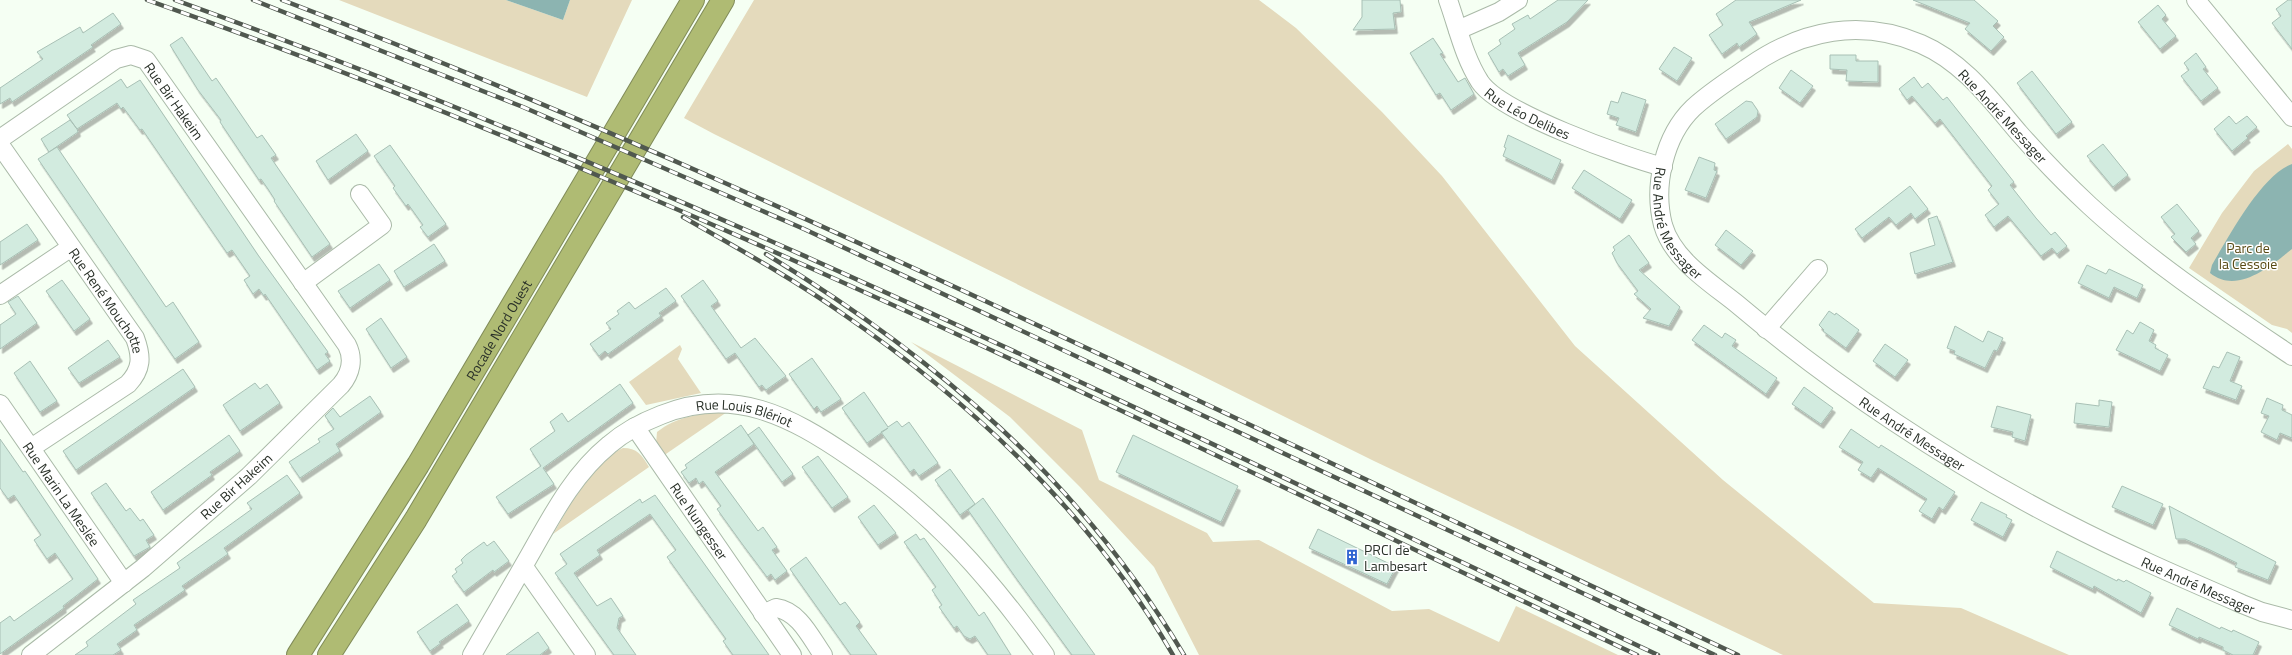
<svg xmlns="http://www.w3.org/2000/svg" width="2292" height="655" font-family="'Titillium Web',sans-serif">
	<defs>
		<filter id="shadow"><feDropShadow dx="2.5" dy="4.5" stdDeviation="0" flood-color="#0004"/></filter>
	</defs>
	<rect width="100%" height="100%" fill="#f5fff3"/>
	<g fill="#e4dabc">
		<path d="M339,0H506L563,20L570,0H632L587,97Z"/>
		<path d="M754,0H1259L1296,28L1382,112L1442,176L1575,346L1723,480L1874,603L1961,608L2069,655H1783L1374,461L714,134L684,118Z"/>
		<path d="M2288,144L2292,149V333L2287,329L2272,325L2189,268L2222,213L2254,171Z"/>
		<path d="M911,342L1082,430L1099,480L1207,533L1213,542L1259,540L1392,611L1429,609L1499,642L1516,606L1618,655H1199L1154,567L1080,487L1010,417Z"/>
		<path d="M680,345L682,349L678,359L701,393L646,405L629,382Z"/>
		<path d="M727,412L663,456L656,444L657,432C677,416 702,413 727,412Z"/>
		<path d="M623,448C637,448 642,455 649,467L553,534C571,505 590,462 623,448Z"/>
	</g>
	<g fill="#8cb4b1">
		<path d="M506,0H570L563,20Z"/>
		<path d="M2292,164V249C2271,266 2237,295 2210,273L2212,265C2227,239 2262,174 2292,164Z"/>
	</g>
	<g fill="#d2ebdf" stroke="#a8c0b5" filter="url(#shadow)">
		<path d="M1362,0H1400L1401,12L1393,13L1395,29L1353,30L1362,17Z"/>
		<path d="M1558,0H1588L1567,22L1518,53L1525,65L1508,76L1503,69L1499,72L1488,53L1501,44L1499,40L1515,29L1512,24L1528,15L1530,19Z"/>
		<path d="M1736,0H1801L1749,22L1757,34L1739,47L1737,43L1722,54L1709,35L1723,25L1716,14Z"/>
		<path d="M1913,0H1974L1998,21L1993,26L2004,37L1991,51L1965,29L1970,23Z"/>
		<path d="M2288,0H2292V49L2272,23L2281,16L2276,9Z"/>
		<path d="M2158,5L2166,15L2162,19L2176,36L2160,49L2138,22Z"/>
		<path d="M113,13L121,24L91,45L93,47L12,102L10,98L0,104V88L43,59L37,52L80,27L83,33Z"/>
		<path d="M182,37L212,81L216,78L257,138L262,135L276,155L271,158L330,244L312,257L274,201L275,200L268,189L261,179L259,180L220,122L221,120L198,90L170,45Z"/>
		<path d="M1433,38L1443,53L1440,54L1458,82L1465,78L1474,94L1451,110L1440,93L1436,95L1410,53Z"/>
		<path d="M1674,47L1692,58L1677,81L1659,69Z"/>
		<path d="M2196,53L2206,67L2203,69L2218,88L2201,101L2181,76L2189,70L2184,63Z"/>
		<path d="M1830,55H1856V61H1878V82L1846,81L1847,70L1830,69Z"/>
		<path d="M1791,70L1813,86L1800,103L1779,88Z"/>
		<path d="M2032,71L2072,122L2056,134L2017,83Z"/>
		<path d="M1914,77L1922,88L1928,83L1943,100L1947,97L2014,182L2010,185L2036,218L2051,235L2055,232L2067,246L2057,254L2052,248L2041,256L2008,216L1994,227L1985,215L1999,204L1988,190L1992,186L1940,119L1935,123L1912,96L1907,100L1899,89Z"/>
		<path d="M121,79L127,88L140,80L258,255L328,352L325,354L330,361L317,370L265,294L264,296L259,289L253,294L244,280L250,276L232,250L227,253L142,129L140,130L123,107L121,109L117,103L77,129L78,132L49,152L41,139L70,120L77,129L67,115Z"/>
		<path d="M1622,92L1646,100L1636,132L1616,125L1619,118L1607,114L1611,101L1618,103Z"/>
		<path d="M1746,101L1752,102L1758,111L1757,117L1726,139L1715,124Z"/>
		<path d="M2229,116L2236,124L2247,116L2257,127L2246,136L2248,138L2232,151L2214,129Z"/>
		<path d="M356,134L368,151L328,180L316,161Z"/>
		<path d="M1508,135L1561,160L1552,180L1503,156L1506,148L1504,147Z"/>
		<path d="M2103,144L2128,175L2113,187L2087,156Z"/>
		<path d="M390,145L446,224L428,237L420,227L423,225L408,204L406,206L393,188L395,186L374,156Z"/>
		<path d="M57,147L166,307L173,302L199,342L175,359L38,159Z"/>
		<path d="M1699,157L1715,163L1714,170L1717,171L1706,198L1685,190Z"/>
		<path d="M1584,170L1632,200L1620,219L1572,188Z"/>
		<path d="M1910,186L1928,209L1915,219L1911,213L1896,225L1889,217L1862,238L1855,229Z"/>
		<path d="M2177,204L2199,231L2191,238L2196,244L2186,252L2171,237L2175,234L2161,217Z"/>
		<path d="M1937,216L1953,262L1915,274L1910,253L1935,245L1928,219Z"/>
		<path d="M27,224L38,240L0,265V242Z"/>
		<path d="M1726,230L1753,251L1741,265L1715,245Z"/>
		<path d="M1629,235L1649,263L1639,270L1680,307L1669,326L1643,318L1651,309L1634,294L1638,291L1617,263L1612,253L1615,250L1613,247Z"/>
		<path d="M434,244L445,261L404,287L394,271Z"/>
		<path d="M379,264L390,280L350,308L338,291Z"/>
		<path d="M2087,265L2106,274L2109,269L2143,285L2137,298L2114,287L2109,298L2078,283Z"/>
		<path d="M62,280L90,319L74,331L46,291Z"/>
		<path d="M703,280L718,301L711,306L741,348L755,338L786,376L766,390L762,385L759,387L735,353L726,359L681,296Z"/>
		<path d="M666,288L676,301L659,313L661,316L608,354L605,351L599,356L590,344L611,329L606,323L619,314L617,311L629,302L635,309Z"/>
		<path d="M18,296L37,323L0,349V325L16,314L8,302Z"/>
		<path d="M1829,311L1835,315L1836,313L1859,330L1846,348L1823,331L1824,330L1819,325Z"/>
		<path d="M381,318L407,357L391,368L366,329Z"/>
		<path d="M2140,322L2154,330L2149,341L2156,345L2155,348L2168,355L2160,371L2116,350L2127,330L2133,334Z"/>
		<path d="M1704,325L1722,338L1725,333L1736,340L1732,346L1777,378L1766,394L1692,340Z"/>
		<path d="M1955,326L1983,342L1988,331L2003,338L1997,351L1994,350L1985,368L1954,354L1955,351L1947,348Z"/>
		<path d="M108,340L120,357L79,383L68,368Z"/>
		<path d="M1885,344L1908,360L1895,377L1873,361Z"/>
		<path d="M2227,352L2240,357L2230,381L2242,386L2236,400L2203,388L2213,366L2219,368Z"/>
		<path d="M812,358L841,399L821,412L817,406L814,409L789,374Z"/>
		<path d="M30,361L57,401L40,412L14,373Z"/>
		<path d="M183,369L195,387L76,470L63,451Z"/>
		<path d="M255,383L260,389L267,384L280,403L240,431L223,405Z"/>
		<path d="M620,384L633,403L543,468L554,484L508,514L496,497L541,466L530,449L555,431L550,422L562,413L568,422Z"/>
		<path d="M1804,387L1833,408L1821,424L1792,404Z"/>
		<path d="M864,392L888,427L897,421L902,427L909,422L938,463L919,476L914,469L910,472L881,432L888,428L867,443L842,408Z"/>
		<path d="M370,396L381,412L336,444L340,451L300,478L289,462L320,442L318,439L334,429L325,416L333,408L340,417Z"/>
		<path d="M2267,398L2283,405L2282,410L2292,415V438L2280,433L2277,440L2261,432L2269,416L2261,413Z"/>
		<path d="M2099,400L2112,402L2109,427L2074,423L2076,403L2099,406Z"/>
		<path d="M1997,406L2031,415L2025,441L2012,437L2013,432L1991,427Z"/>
		<path d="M741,425L754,444L715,472L758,531L763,527L777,547L772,550L787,571L775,580L771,574L767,577L743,545L717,509L721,506L703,481L699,484L696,478L689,483L681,472L687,468L685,465Z"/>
		<path d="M759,427L793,474L782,482L748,435Z"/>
		<path d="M1851,429L1879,448L1881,445L1955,492L1943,510L1939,507L1932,519L1919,511L1927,499L1878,468L1871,478L1858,470L1863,462L1839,447Z"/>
		<path d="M229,435L240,451L210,472L212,475L163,510L151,492Z"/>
		<path d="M1133,435L1238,486L1221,522L1116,472Z"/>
		<path d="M0,439L23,472L25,471L98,579L63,606L64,608L0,654V623L10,616L14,621L73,579L55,553L47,559L34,540L41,535L14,495L8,499L0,488Z"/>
		<path d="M818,456L848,497L832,508L802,467Z"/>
		<path d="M950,469L975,504L960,515L935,480Z"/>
		<path d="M287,475L300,493L224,548L228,554L182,586L185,590L134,625L137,630L117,644L121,650L113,655H75L88,646L86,642L136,604L133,600L180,568L177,563L252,509L247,503Z"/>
		<path d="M106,483L126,511L130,508L140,521L143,519L154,535L146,540L150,547L134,556L91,493Z"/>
		<path d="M2122,486L2163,504L2153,525L2112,507Z"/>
		<path d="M655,495L733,604L769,655H733L723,641L726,639L667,557L676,550L650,514L597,550L600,555L574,573L597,606L611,598L623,616L619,618L617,628L636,655H614L555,573L567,564L560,554L640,499L642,503Z"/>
		<path d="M983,498L1050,592L1095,655H1072L1016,578L968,510Z"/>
		<path d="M1981,502L2007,515L2006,517L2012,520L2003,537L1971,520Z"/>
		<path d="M874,505L896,533L878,545L858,517Z"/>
		<path d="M2169,506L2276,562L2268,580L2235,567L2237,563L2208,549L2185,539H2176Z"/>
		<path d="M1318,529L1396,567L1387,584L1309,548Z"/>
		<path d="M916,534L920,540L924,538L979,616L984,612L1011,655H988L975,636L970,639L964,636L957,626L954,628L939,607L942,605L932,590L936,587L904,542Z"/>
		<path d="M494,541L509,561L494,572L493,570L464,592L452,576L457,572L455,569L463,563L461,560L466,555L484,542L487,546Z"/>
		<path d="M2057,551L2117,581L2118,579L2124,582L2126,580L2151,593L2141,613L2094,586L2093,589L2050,567Z"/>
		<path d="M806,557L840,605L845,602L860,622L856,626L877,655H851L790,569Z"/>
		<path d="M457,604L469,621L439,642L441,643L430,651L417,632Z"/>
		<path d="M2177,608L2220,629L2221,627L2232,632L2233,630L2259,642L2253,655H2233L2223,650V647L2199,637L2198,639L2169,625Z"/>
		<path d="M538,632L549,648L540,655H506Z"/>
	</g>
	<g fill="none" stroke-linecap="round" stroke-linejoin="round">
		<defs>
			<g id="minor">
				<path id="s1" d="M1448,0C1458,28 1464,57 1480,82C1501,113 1625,157 1663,167"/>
				<path d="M2196,0L2292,117"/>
				<path d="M1458,30L1499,12L1518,0"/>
				<path id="s2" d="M0,139L116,59L131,55L146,60L347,345C354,359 351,373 341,385L249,476L143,568L31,655"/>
				<path id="s3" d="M0,145L135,338C142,357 142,369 128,384L31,448"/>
				<path d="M303,283L382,225L360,194"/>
				<path d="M0,295L70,248"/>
				<path d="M1766,329L1818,269"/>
				<path id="s4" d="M2292,356C2222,309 2152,263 2090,206C2065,183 2041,158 2019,133C1990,99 1963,62 1921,44C1861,18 1802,30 1750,66C1731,79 1710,92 1693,108C1664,136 1653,186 1663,225C1673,260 1711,283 1737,304C1833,385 1952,465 2064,522C2122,552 2182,578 2242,604L2262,612L2292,620"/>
				<path id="s5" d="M0,404L124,583"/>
				<path id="s6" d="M635,427L792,655"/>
				<path d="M524,567L586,655"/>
				<path d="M763,614L776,608C799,611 811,638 823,655"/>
				<path id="s7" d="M472,655C489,625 507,595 524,565C549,522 570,477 609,445C624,432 643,422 661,415C734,386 790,416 850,457C933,513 987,574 1045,655"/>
			</g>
			<g id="highway">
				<path id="s8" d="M298,655L418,465L693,0"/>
				<path d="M329,655L416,519L723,0"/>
			</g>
		</defs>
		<use href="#minor" stroke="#aabaa8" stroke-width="20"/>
		<use href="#highway" stroke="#808b59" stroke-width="24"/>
		<use href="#minor" stroke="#fff" stroke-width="18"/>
		<use href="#highway" stroke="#afbb73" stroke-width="22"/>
		<defs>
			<g id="rail">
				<path d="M147,0C659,180 1147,424 1637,655"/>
				<path d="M175,0C684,183 1169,425 1658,655"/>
				<path d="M253,0L523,107L804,229L1715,655"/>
				<path d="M282,0C580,113 869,246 1157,381C1351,472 1544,564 1738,655"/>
				<path d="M683,217C737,248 792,278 843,314C974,404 1093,516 1173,655"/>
				<path d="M766,254C938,359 1080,480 1184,655"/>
			</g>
		</defs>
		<use href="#rail" stroke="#50584f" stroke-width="4.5"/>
		<use href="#rail" stroke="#fff" stroke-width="3" stroke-dasharray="9" stroke-linecap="butt"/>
	</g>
	<defs>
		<symbol id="building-bare" viewBox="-9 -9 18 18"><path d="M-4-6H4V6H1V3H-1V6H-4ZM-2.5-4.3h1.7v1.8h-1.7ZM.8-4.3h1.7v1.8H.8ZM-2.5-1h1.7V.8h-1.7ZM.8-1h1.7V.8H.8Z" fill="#2f64d2" stroke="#fff" stroke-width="2.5" paint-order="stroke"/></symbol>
	</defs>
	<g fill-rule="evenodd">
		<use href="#building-bare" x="1341" y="546" width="22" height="22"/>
	</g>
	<g text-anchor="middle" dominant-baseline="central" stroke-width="3" stroke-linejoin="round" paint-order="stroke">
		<g font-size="14" fill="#2a3129" stroke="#fff">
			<text stroke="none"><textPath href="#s2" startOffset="222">Rue Bir Hakeim</textPath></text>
			<text stroke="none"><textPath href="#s1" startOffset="146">Rue Léo Delibes</textPath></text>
			<text transform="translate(2003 116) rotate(47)">Rue André Messager</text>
			<text stroke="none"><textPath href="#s4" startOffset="868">Rue André Messager</textPath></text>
			<text stroke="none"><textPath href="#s3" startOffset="189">Rue René Mouchotte</textPath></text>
			<text stroke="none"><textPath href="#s8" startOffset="382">Rocade Nord Ouest</textPath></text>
			<text stroke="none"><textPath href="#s7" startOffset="398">Rue Louis Blériot</textPath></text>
			<text stroke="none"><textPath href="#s4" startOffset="1193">Rue André Messager</textPath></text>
			<text transform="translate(236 486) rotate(-42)">Rue Bir Hakeim</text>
			<text stroke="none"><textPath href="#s5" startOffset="109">Rue Marin La Meslée</textPath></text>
			<text stroke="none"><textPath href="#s6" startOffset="114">Rue Nungesser</textPath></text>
			<text stroke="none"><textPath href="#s4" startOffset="1517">Rue André Messager</textPath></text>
		</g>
		<g font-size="14" fill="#594a14" stroke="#fff">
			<text x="2248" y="247">Parc de<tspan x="2248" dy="16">la Cessoie</tspan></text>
		</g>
		<g font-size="14" fill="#2a3129" stroke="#fff" text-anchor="start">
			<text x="1364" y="549">PRCI de<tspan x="1364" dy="16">Lambesart</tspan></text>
		</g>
	</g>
</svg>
